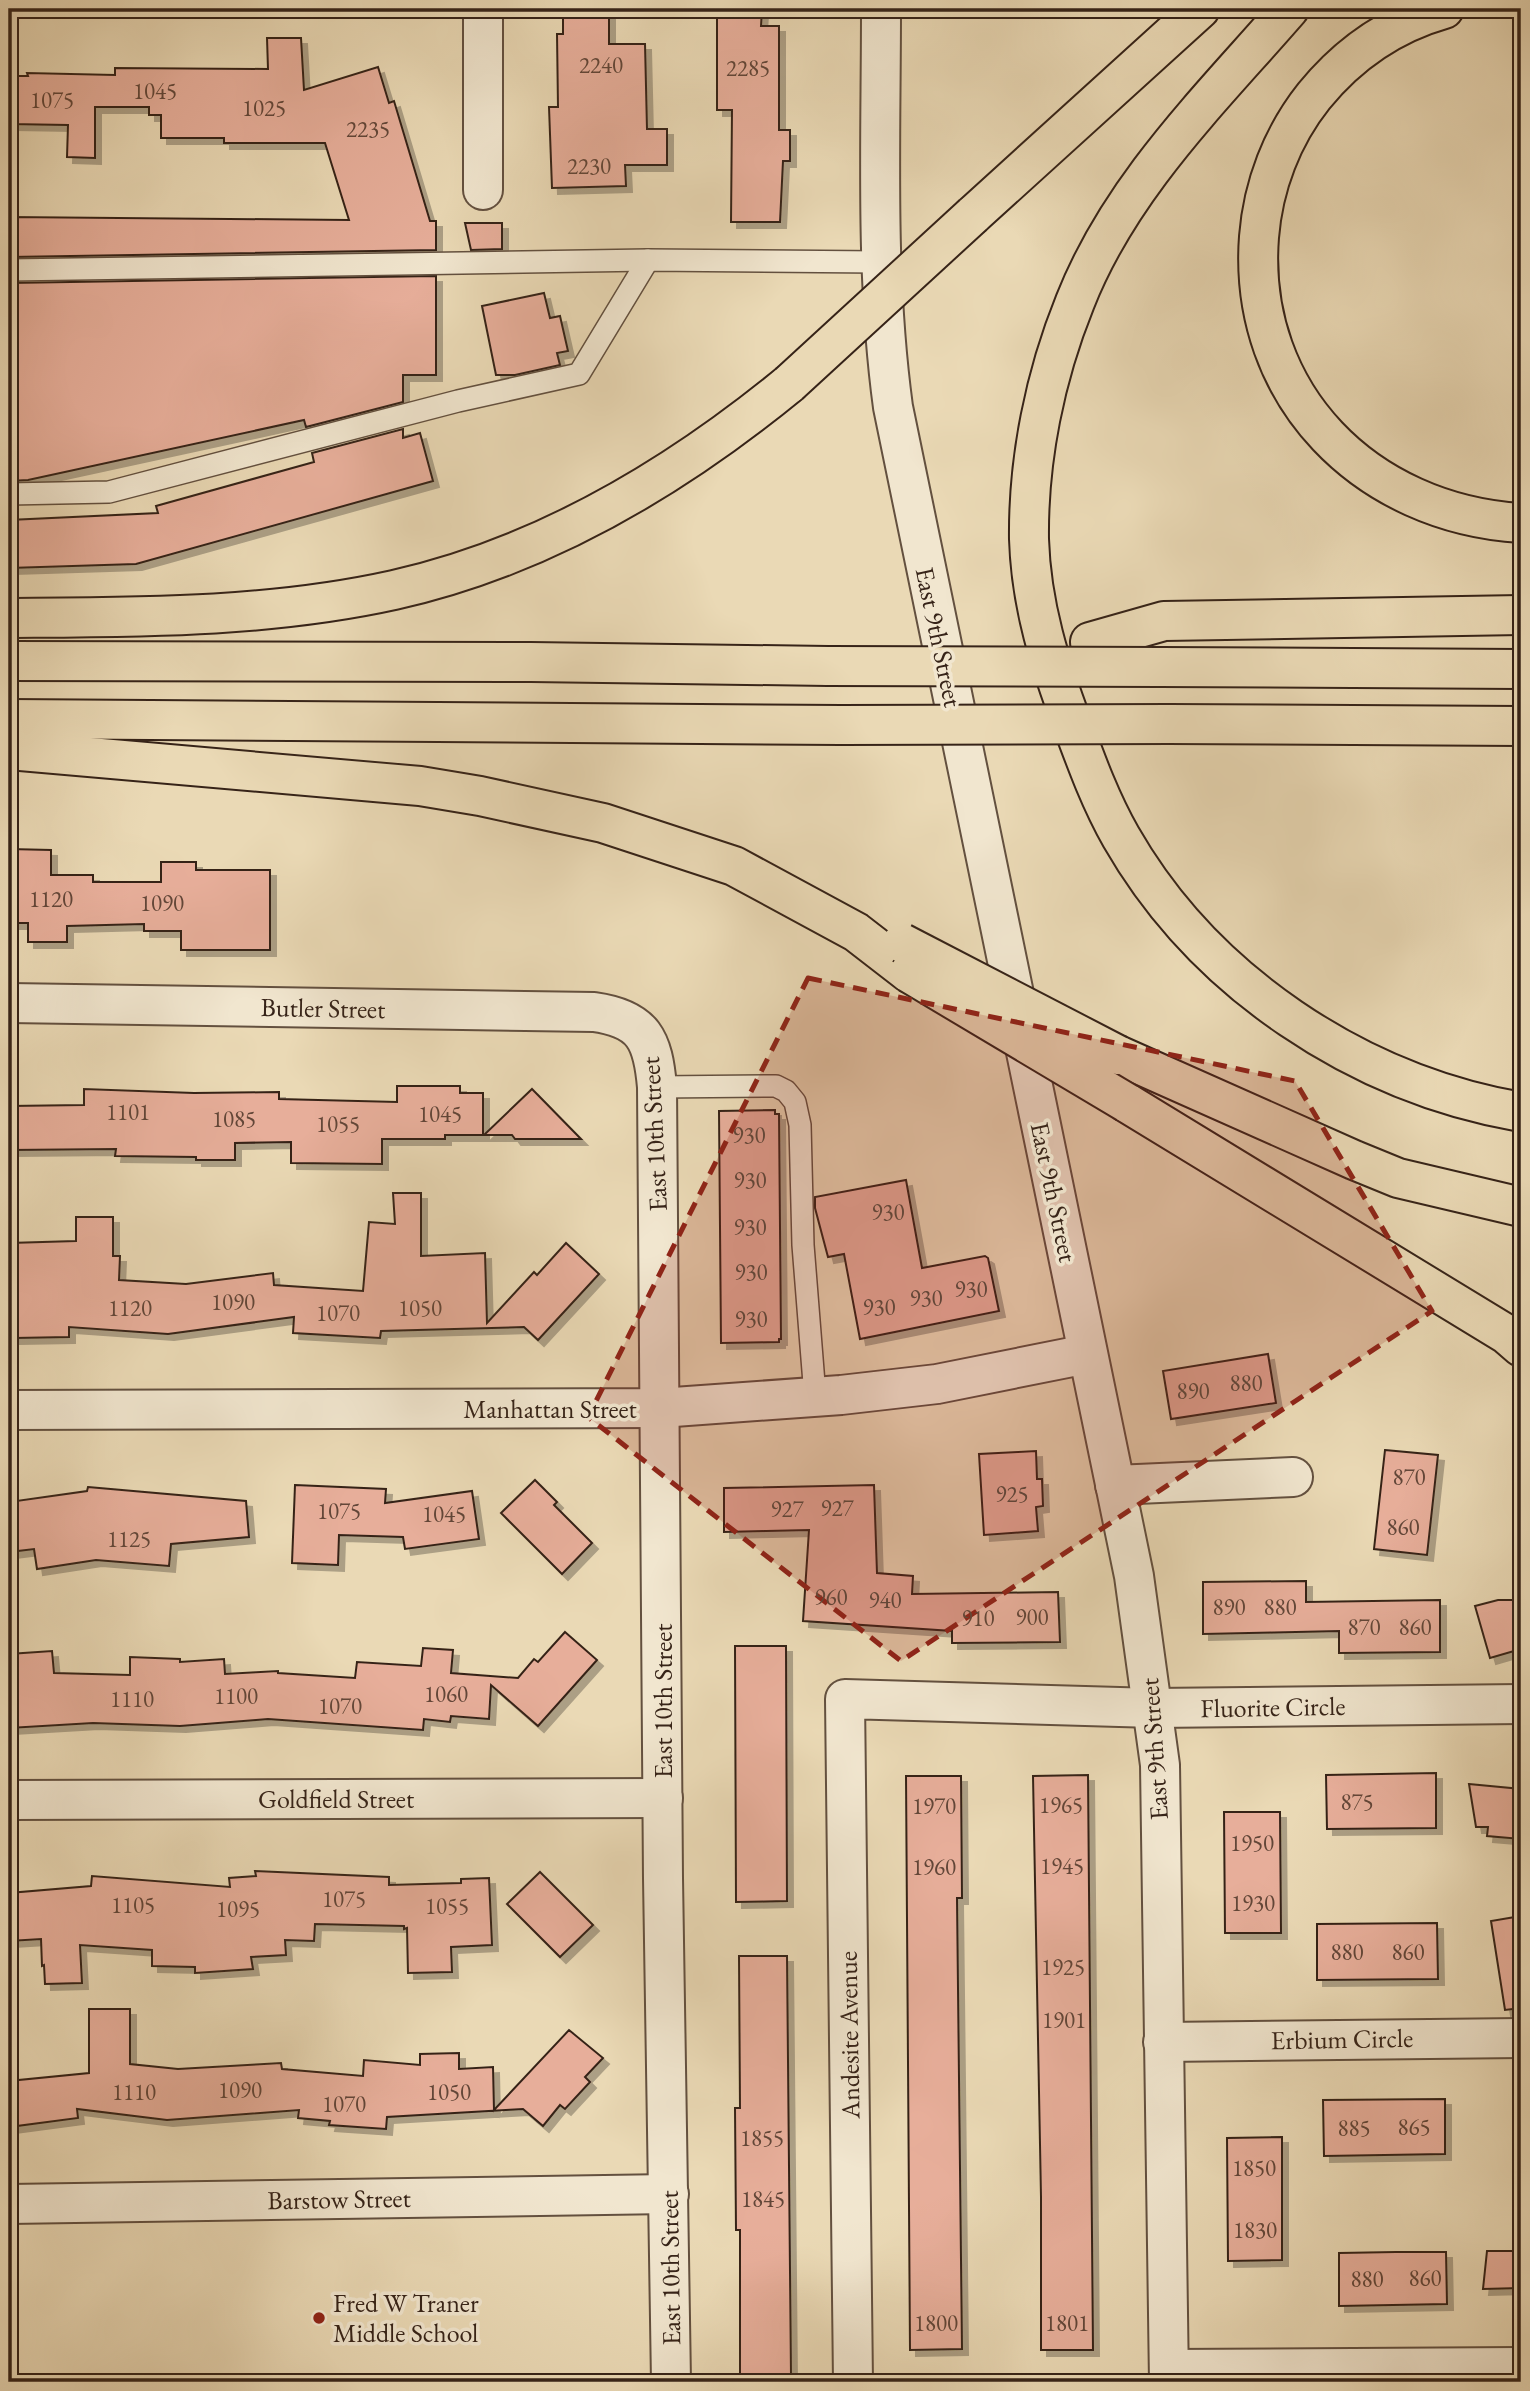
<svg xmlns="http://www.w3.org/2000/svg" width="1530" height="2391" font-family="'EB Garamond',serif">
	<defs>
		<filter id="shadow"><feDropShadow dx="6" dy="6" stdDeviation="0" flood-color="#0004"/></filter>
	</defs>
	<rect width="100%" height="100%" fill="#ead9b5"/>
	<filter id="stains"><feTurbulence type="fractalNoise" baseFrequency=".00286" numOctaves="4"/><feColorMatrix values="0 0 0 0 .2 0 0 0 0 .09 0 0 0 0 .02 0 0 0 .5 -.17"/></filter>
	<radialGradient id="worn" r=".72"><stop offset=".6" stop-color="#630" stop-opacity="0"/><stop offset="1" stop-color="#630" stop-opacity=".3"/></radialGradient>
	<g fill="#e7ae9a" stroke="#362318" stroke-width="2" filter="url(#shadow)">
		<path d="M563,9H609V44H645L647,129H667V165H625L626,186L552,188L549,107H558L557,34H563Z"/>
		<path d="M717,9H762L761,26H779V130H790V161H783L780,222H731L732,110H717Z"/>
		<path d="M267,38H301L304,90L378,67L389,103L394,101L430,221H436V250L9,257V217L349,220L325,143H224V138H161V115H149V107H95V158L67,157L68,125L9,124V76H28L27,73L115,75V68L268,69Z"/>
		<path d="M465,223H502V249L471,250Z"/>
		<path d="M436,276V375H403V402L306,427L304,420L28,480L9,481V283Z"/>
		<path d="M544,293L550,318L560,316L568,351L557,353L560,365L515,375H496L482,306Z"/>
		<path d="M403,429V438L420,433L433,481L136,564L9,568V520L158,513L156,506L314,462L312,453Z"/>
		<path d="M9,849L51,850V875H93V882H161V862H196V870H270V950H181V931H144V924L67,926V942H28V923H9Z"/>
		<path d="M397,1086H460V1093H483V1135H445V1139H382V1164L291,1163V1142L235,1143V1160H196V1157L115,1156L116,1149L9,1150V1106L84,1105V1089L194,1093L279,1092V1099L397,1102Z"/>
		<path d="M532,1089L581,1139H515L512,1135H484Z"/>
		<path d="M775,1110V1114H779L781,1339H779V1342L721,1343L719,1111Z"/>
		<path d="M906,1180L922,1268L985,1256L988,1258L999,1311L860,1339L844,1254L828,1257L815,1208V1197Z"/>
		<path d="M393,1193H421V1256L485,1253L487,1323L534,1272L537,1275L566,1243L599,1274L538,1340L524,1327L381,1331L380,1338L293,1333L294,1317L168,1334L69,1327V1337L14,1338V1336H9V1243L76,1241V1217H113V1256H120L119,1280L186,1284L273,1273L274,1285L363,1291L369,1222L395,1224Z"/>
		<path d="M1268,1354L1276,1403L1171,1419L1163,1371Z"/>
		<path d="M1385,1450L1438,1455L1427,1555L1374,1549Z"/>
		<path d="M1036,1451L1037,1479H1042L1043,1506L1036,1507L1038,1531L984,1535L979,1454Z"/>
		<path d="M535,1480L557,1502L554,1505L592,1543L562,1574L501,1513Z"/>
		<path d="M295,1485L386,1489L385,1503L472,1491L479,1539L405,1549L403,1537L339,1535L338,1565L292,1563Z"/>
		<path d="M874,1485L877,1573L913,1576L912,1594L1058,1592L1060,1642L952,1643V1631L803,1621L809,1530L724,1532V1488Z"/>
		<path d="M88,1487L246,1501L249,1537L171,1544L169,1566L96,1560L37,1569L34,1549L9,1552V1502L87,1491Z"/>
		<path d="M1306,1581V1602L1440,1600V1652L1339,1653V1631L1203,1634V1582Z"/>
		<path d="M1498,1600H1521V1649L1490,1658L1475,1606Z"/>
		<path d="M565,1632L597,1660L538,1726L491,1685L489,1719L451,1716L450,1722L424,1719L423,1730L268,1719L180,1726L93,1723L9,1728V1654L52,1651L54,1673L130,1675V1657L180,1659V1662L224,1659L225,1674L278,1671V1673L355,1678L357,1662L421,1666L423,1648L453,1650L451,1673L518,1678L534,1659L538,1662Z"/>
		<path d="M735,1646H786L787,1901L736,1902Z"/>
		<path d="M1436,1773V1828L1327,1829L1326,1775Z"/>
		<path d="M1088,1775L1093,2350H1041V2197L1033,1776Z"/>
		<path d="M906,1776H961L962,1898H957L962,2349L910,2350Z"/>
		<path d="M1469,1784L1521,1789V1839L1487,1836L1488,1827H1476Z"/>
		<path d="M1224,1812H1280L1281,1933H1225Z"/>
		<path d="M255,1871L389,1877V1885L461,1883V1879L489,1878L492,1945L451,1947L452,1972L408,1973L407,1928L404,1929V1926L315,1924L314,1941L285,1940L286,1955L251,1957L253,1969L195,1973V1967L152,1966V1950L80,1945L82,1983L45,1984L44,1965L42,1966L41,1939L9,1941V1893L91,1886L92,1876L230,1887L229,1878L256,1876Z"/>
		<path d="M540,1872L593,1925L560,1957L507,1904Z"/>
		<path d="M1521,1916V2008L1505,2010L1491,1921Z"/>
		<path d="M1437,1923L1438,1979L1317,1980V1924Z"/>
		<path d="M739,1956H787L791,2376H740V2230H736L735,2108H740Z"/>
		<path d="M89,2009H130V2064L178,2069L281,2063L282,2069L363,2076L364,2060L420,2065V2054L459,2053V2069L493,2067L494,2110L569,2030L603,2058L585,2077L590,2082L565,2109L560,2105L543,2126L523,2109L387,2117L386,2129L329,2125L330,2121L298,2118L299,2110L167,2120L77,2109L78,2118L9,2127V2081L89,2073Z"/>
		<path d="M1445,2099V2154L1324,2156L1323,2100Z"/>
		<path d="M1282,2137V2260L1228,2261L1227,2138Z"/>
		<path d="M1487,2251H1521V2288L1483,2289Z"/>
		<path d="M1396,2252H1446L1447,2304L1339,2306V2253Z"/>
	</g>
	<g fill="none" stroke-linecap="round" stroke-linejoin="round">
		<defs>
			<g id="service">
				<path d="M9,270L648,260L880,262"/>
				<path d="M9,494L109,492L458,401L579,374L648,260"/>
				<path d="M657,1087L776,1086L786,1091L795,1102L800,1125L803,1245L815,1396"/>
			</g>
			<g id="minor">
				<path d="M483,9V190"/>
				<path d="M9,1003L594,1012C644,1019 653,1040 657,1087L663,1878L671,2382"/>
				<path d="M9,1410L660,1408L841,1395L937,1384L1087,1354"/>
				<path d="M1115,1485L1293,1477"/>
				<path d="M9,1800L663,1798"/>
				<path d="M1163,2042L1521,2038"/>
				<path d="M9,2204L669,2194"/>
				<path d="M1169,2369L1521,2367"/>
				<path d="M853,2382L845,1699L1154,1708L1521,1704"/>
			</g>
			<path id="tertiary" d="M881,9C881,142 875,275 893,407L1134,1576L1160,1765L1169,2382"/>
			<g id="motorway">
				<path d="M1289,9C1210,100 1120,187 1075,302C1045,376 1028,459 1029,539C1031,605 1050,665 1073,726C1087,764 1101,802 1121,837C1204,982 1358,1084 1521,1112"/>
				<path d="M1444,9C1391,24 1349,53 1314,96C1282,136 1263,186 1259,237C1247,396 1367,514 1521,523"/>
				<path d="M973,215L1200,9"/>
				<path d="M9,618C138,617 267,618 394,590C542,557 673,479 789,384"/>
				<path d="M1090,642L1164,621L1521,615"/>
				<path d="M9,661L531,662L828,666"/>
				<path d="M1160,667L1521,669"/>
				<path d="M9,719L841,725"/>
				<path d="M1169,724L1521,726"/>
				<path d="M9,750L420,786L480,796L603,823L734,866L856,932L909,973"/>
				<path d="M1118,1055L1354,1160L1398,1178L1521,1207"/>
				<path d="M1127,1103L1506,1334L1521,1347"/>
			</g>
		</defs>
		<use href="#service" stroke="#63503f" stroke-width="24"/>
		<use href="#minor" stroke="#63503f" stroke-width="42"/>
		<use href="#tertiary" stroke="#63503f" stroke-width="42"/>
		<use href="#motorway" stroke="#362318" stroke-width="42"/>
		<use href="#service" stroke="#f1e6cf" stroke-width="21"/>
		<use href="#minor" stroke="#f1e6cf" stroke-width="38"/>
		<use href="#tertiary" stroke="#f1e6cf" stroke-width="38"/>
		<use href="#motorway" stroke="#ead9b5" stroke-width="38"/>
		<defs>
			<g id="motorway-bridge">
				<path d="M789,384L973,215"/>
				<path d="M828,666L1160,667"/>
				<path d="M841,725L1169,724"/>
				<path d="M902,943L1118,1055"/>
				<path d="M909,973L1127,1103"/>
			</g>
		</defs>
		<use href="#motorway-bridge" stroke="#362318" stroke-width="42" stroke-linecap="butt"/>
		<use href="#motorway-bridge" stroke="#ead9b5" stroke-width="38"/>
	</g>
	<path fill="#8f2418" fill-opacity="0.2" stroke="#8f2418" stroke-width="5" stroke-dasharray="14 9" stroke-linejoin="round" d="M808,978L1295,1081L1432,1311L901,1661L588,1417Z"/>
	<circle fill="#8f2418" stroke="#f1e6cf" stroke-width="2.5" cx="319" cy="2318" r="7"/>
	<g text-anchor="middle" dominant-baseline="central" stroke-width="7" stroke-linejoin="round" paint-order="stroke">
		<g font-size="23" fill="#624638">
			<text x="601" y="65">2240</text>
			<text x="748" y="68">2285</text>
			<text x="155" y="91">1045</text>
			<text x="52" y="100">1075</text>
			<text x="264" y="108">1025</text>
			<text x="368" y="129">2235</text>
			<text x="589" y="166">2230</text>
			<text x="51" y="899">1120</text>
			<text x="162" y="903">1090</text>
			<text x="128" y="1112">1101</text>
			<text x="440" y="1114">1045</text>
			<text x="234" y="1119">1085</text>
			<text x="338" y="1124">1055</text>
			<text x="749" y="1135">930</text>
			<text x="750" y="1180">930</text>
			<text x="888" y="1212">930</text>
			<text x="750" y="1227">930</text>
			<text x="751" y="1272">930</text>
			<text x="971" y="1289">930</text>
			<text x="926" y="1298">930</text>
			<text x="233" y="1302">1090</text>
			<text x="879" y="1307">930</text>
			<text x="130" y="1308">1120</text>
			<text x="420" y="1308">1050</text>
			<text x="338" y="1313">1070</text>
			<text x="751" y="1319">930</text>
			<text x="1246" y="1383">880</text>
			<text x="1193" y="1391">890</text>
			<text x="1409" y="1477">870</text>
			<text x="1012" y="1494">925</text>
			<text x="837" y="1508">927</text>
			<text x="787" y="1509">927</text>
			<text x="339" y="1511">1075</text>
			<text x="444" y="1514">1045</text>
			<text x="1403" y="1527">860</text>
			<text x="129" y="1539">1125</text>
			<text x="831" y="1597">960</text>
			<text x="885" y="1600">940</text>
			<text x="1229" y="1607">890</text>
			<text x="1280" y="1607">880</text>
			<text x="1032" y="1617">900</text>
			<text x="978" y="1618">910</text>
			<text x="1364" y="1627">870</text>
			<text x="1415" y="1627">860</text>
			<text x="446" y="1694">1060</text>
			<text x="236" y="1696">1100</text>
			<text x="132" y="1699">1110</text>
			<text x="340" y="1706">1070</text>
			<text x="1357" y="1802">875</text>
			<text x="1061" y="1805">1965</text>
			<text x="934" y="1806">1970</text>
			<text x="1252" y="1843">1950</text>
			<text x="1062" y="1866">1945</text>
			<text x="934" y="1867">1960</text>
			<text x="344" y="1899">1075</text>
			<text x="1253" y="1903">1930</text>
			<text x="133" y="1905">1105</text>
			<text x="447" y="1906">1055</text>
			<text x="238" y="1909">1095</text>
			<text x="1347" y="1952">880</text>
			<text x="1408" y="1952">860</text>
			<text x="1063" y="1967">1925</text>
			<text x="1064" y="2020">1901</text>
			<text x="240" y="2090">1090</text>
			<text x="134" y="2092">1110</text>
			<text x="449" y="2092">1050</text>
			<text x="344" y="2104">1070</text>
			<text x="1414" y="2127">865</text>
			<text x="1354" y="2128">885</text>
			<text x="762" y="2138">1855</text>
			<text x="1254" y="2168">1850</text>
			<text x="763" y="2199">1845</text>
			<text x="1255" y="2230">1830</text>
			<text x="1425" y="2278">860</text>
			<text x="1367" y="2279">880</text>
			<text x="936" y="2323">1800</text>
			<text x="1067" y="2323">1801</text>
		</g>
		<g font-size="26" fill="#362318" stroke="#f1e6cf">
			<text transform="translate(939 637) rotate(78)">East 9th Street</text>
			<text transform="translate(323 1008) rotate(1)">Butler Street</text>
			<text transform="translate(654 1134) rotate(-93)">East 10th Street</text>
			<text transform="translate(1054 1192) rotate(78)">East 9th Street</text>
			<text x="550" y="1409">Manhattan Street</text>
			<text transform="translate(663 1701) rotate(-90)">East 10th Street</text>
			<text transform="translate(1273 1707) rotate(-1)">Fluorite Circle</text>
			<text transform="translate(1154 1749) rotate(-94)">East 9th Street</text>
			<text x="336" y="1799">Goldfield Street</text>
			<text transform="translate(849 2035) rotate(-91)">Andesite Avenue</text>
			<text transform="translate(1342 2039) rotate(-1)">Erbium Circle</text>
			<text transform="translate(339 2199) rotate(-1)">Barstow Street</text>
			<text transform="translate(670 2268) rotate(-91)">East 10th Street</text>
		</g>
		<g font-size="26" fill="#362318" stroke="#f1e6cf" text-anchor="start">
			<text x="333" y="2303">Fred W Traner<tspan x="333" dy="30">Middle School</tspan></text>
		</g>
	</g>
	<rect width="1530" height="2391" fill="none" stroke="#ead9b5" stroke-width="35"/>
	<rect x="10" y="10" width="1509" height="2370" fill="none" stroke="#362318" stroke-width="3.5"/>
	<rect x="18" y="18" width="1495" height="2356" fill="none" stroke="#362318" stroke-width="2"/>
	<rect width="100%" height="100%" filter="url(#stains)"/>
	<rect width="100%" height="100%" fill="url(#worn)"/>
</svg>
